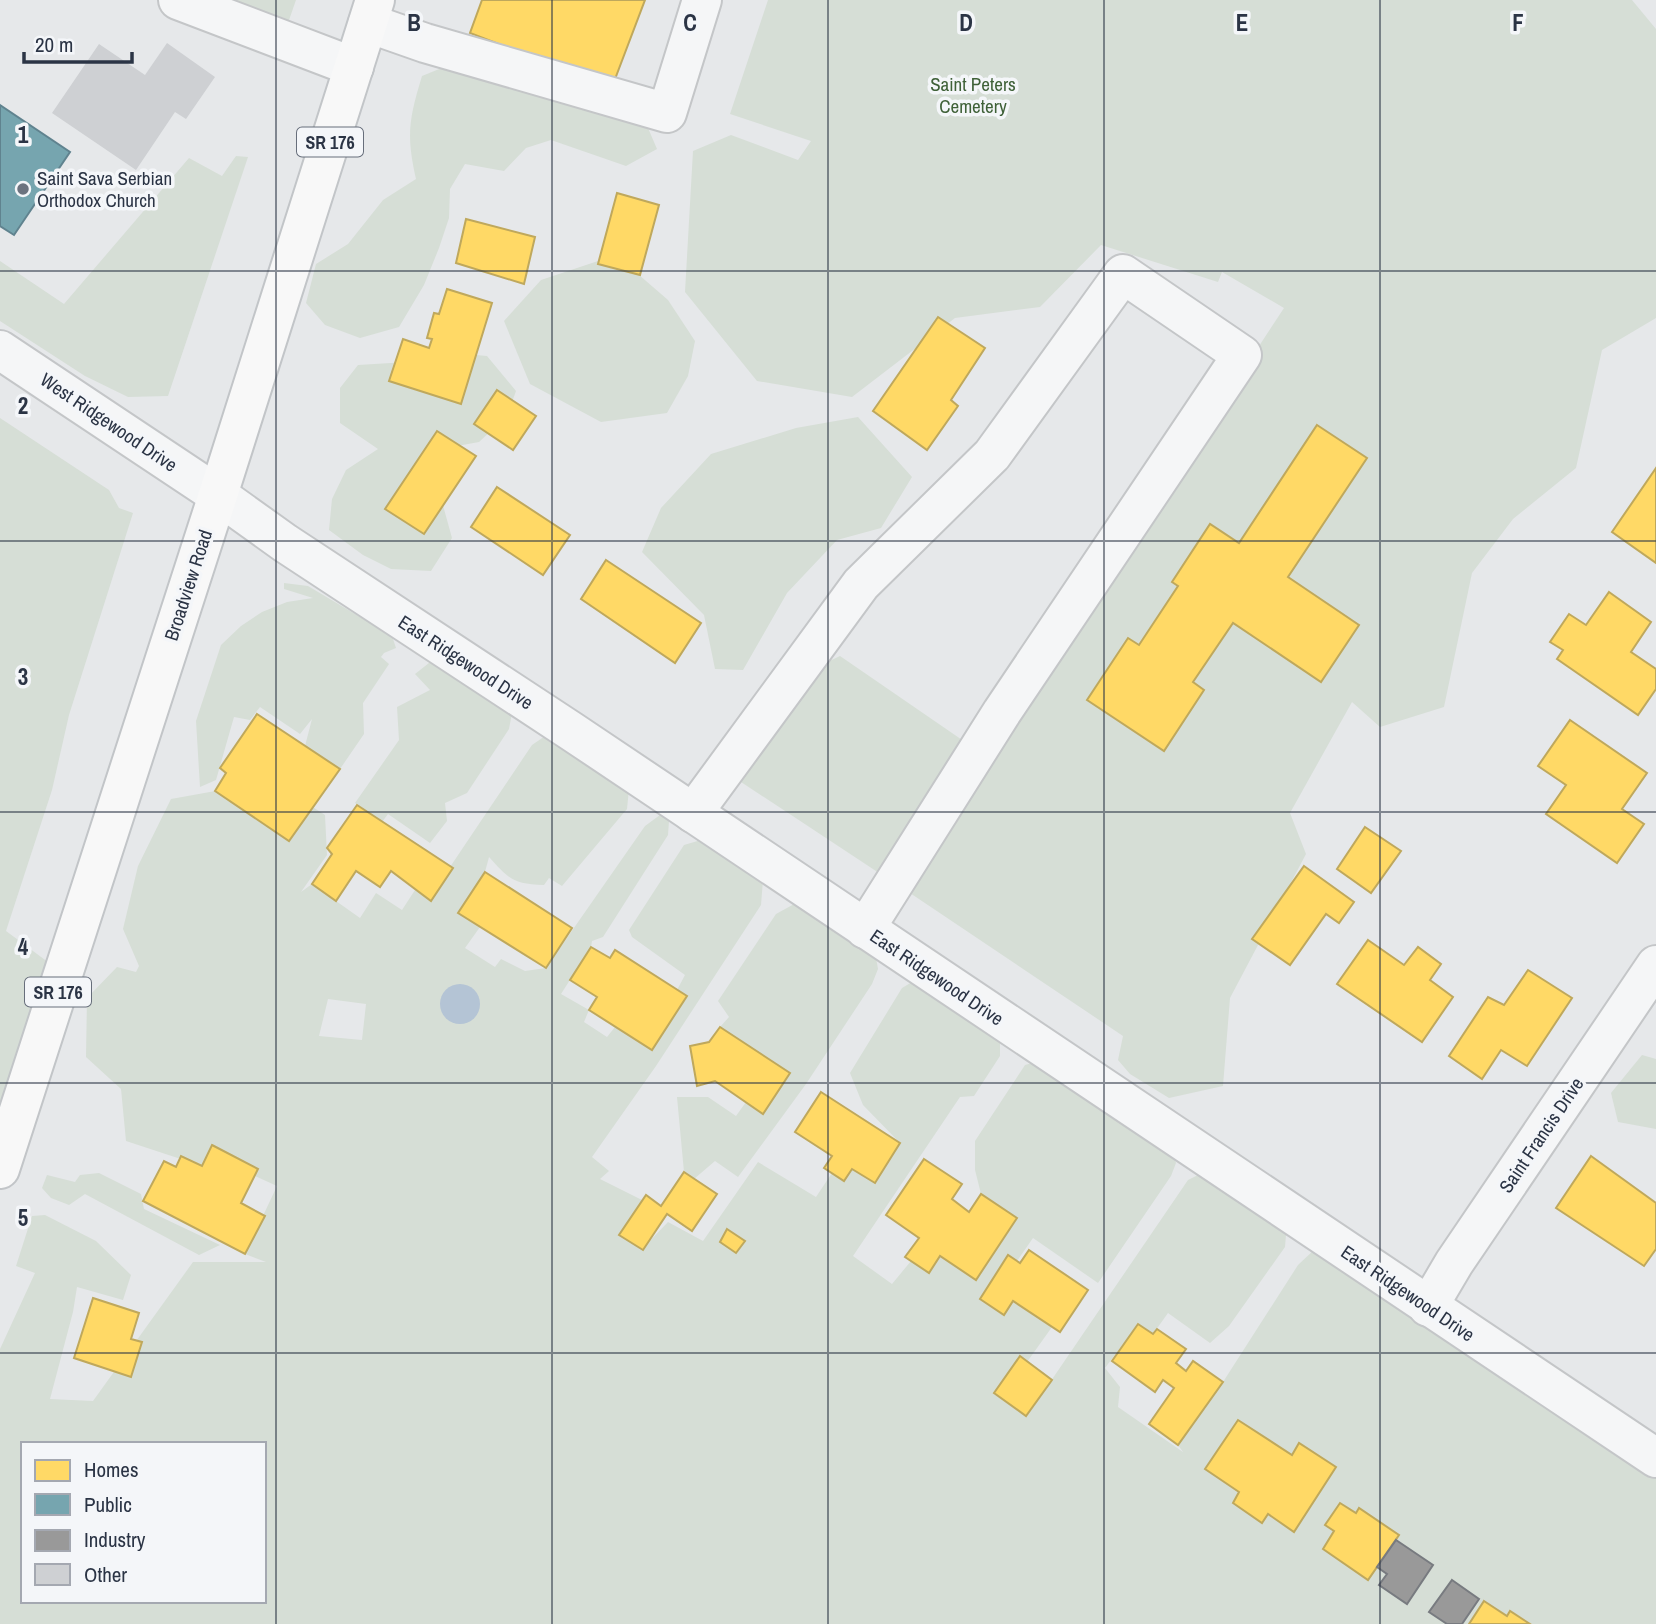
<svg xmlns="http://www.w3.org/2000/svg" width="1656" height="1624" font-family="'Archivo Narrow',sans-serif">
	<rect width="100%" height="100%" fill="#e6e8ea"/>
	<g fill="#d6ded6" fill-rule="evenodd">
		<path d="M224,0H296L288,23Z"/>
		<path d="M768,0H1632L1656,29V318L1602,350L1576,468L1513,519L1472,573L1444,707L1380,727L1352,702L1290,813L1306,854L1230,998L1223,1086L1169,1098L1130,1074L1118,1060L1123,1036L907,891L989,758L1284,308L1222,272L1218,282L1101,245L1040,307L955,318L852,397L757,381L685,292L693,151L731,135L798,160L811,141L730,114Z"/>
		<path d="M454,63L642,114L657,149L626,166L551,140L526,148L504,171L465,164L450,189L449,218L439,248L424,285L399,327L360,338L325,325L306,303L316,264L348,244L383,200L416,179C406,135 409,119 422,76Z"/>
		<path d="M236,156L248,157L168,396L128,397L85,376L0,321V261L64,304L189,158L222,176Z"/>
		<path d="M616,255L668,300L695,341L688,376L667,413L601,422L530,384L504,321L541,280Z"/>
		<path d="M443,352L487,356L516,391L507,416L479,442L435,450L436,480L452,538L431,571L391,569L363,555L329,530L332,499L346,470L378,449L340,423V388L358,365L407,362Z"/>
		<path d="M858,417L912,477L881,528L837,540L787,593L743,670L715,669L704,615L642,552L661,508L711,454L796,428Z"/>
		<path d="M0,418L109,490L119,508L133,513L69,715L52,790L6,931L64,974L0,1169Z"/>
		<path d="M284,583L308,586L392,636L396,648L384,653L381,657L389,664L363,703L364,734L340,769L305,746L312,719L300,734L260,707L250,720L234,717L216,780L200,787L196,721L221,645L241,626L262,612L287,602L313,598L284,589Z"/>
		<path d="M840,656L968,744L882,875L738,780L819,666Z"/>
		<path d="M434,659L512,713L509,729L467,793L445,803L447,821L430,843L388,814L382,822L355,803L399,740L397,707L430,690L415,674Z"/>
		<path d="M548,734L629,789L627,809L562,886L549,878L544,885C513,884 509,879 489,857L485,872L459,912L480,927L465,948L495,967L501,959L525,971L546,968L645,826L660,815L669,821L668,835L603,937L592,941L591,947L561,994L589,1010L584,1022L607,1037L615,1027L652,1050L686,996L677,990L685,975L632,937L629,930L684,845L701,840L763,880L761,905L656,1066L592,1157L609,1171L600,1179L642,1200L620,1234L642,1249L668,1222L703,1241L758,1162L816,1197L832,1173L844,1181L852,1169L875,1183L900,1143L863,1105L850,1073L902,988L912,982L1000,1043V1056L974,1096L960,1097L853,1256L892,1284L911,1261L929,1273L940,1256L976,1280L1017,1219L981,1194L975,1170V1141L1025,1065L1036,1062L1173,1154L1176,1163L1171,1176L1098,1283L1033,1238L1017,1261L1008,1256L980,1299L1003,1315L1013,1301L1052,1327L1027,1362L1019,1357L994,1394L1027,1416L1188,1180L1198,1175L1286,1235L1285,1247L1229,1326L1210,1343L1168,1313L1153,1334L1138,1324L1105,1368L1120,1387L1118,1407L1183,1452L1178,1445L1223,1382L1298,1265L1315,1249L1656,1476V1624H0V1349L35,1273L16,1266L32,1216L45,1215L96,1241L131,1275L123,1300L77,1287L73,1312L50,1399L93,1401L193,1262H266L245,1254L277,1186L255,1176L258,1169L212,1146L202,1166L126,1141L121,1089L86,1057L87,998L117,967L136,972L139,966L123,929L138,866L171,799L232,788L288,791L325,815L327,855L301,892L312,884L360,918L376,893L402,910L415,890L431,901L452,869L450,867L532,745ZM328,999L366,1004L362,1040L319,1036ZM23,1444H264V1601H23Z"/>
		<path d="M796,903L875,952L878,969L872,984L806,1084L738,1177L715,1161L694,1179L684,1172L677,1097H708L736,1116L746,1102L763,1114L790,1073L720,1027L729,1017L718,1001L776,914Z"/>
		<path d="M1642,1055L1656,1059V1129L1618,1122L1611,1093Z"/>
		<path d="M99,1173L141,1194L144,1209L220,1245L199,1255L85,1194L69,1205L51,1198L42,1188L47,1175L75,1182L80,1175Z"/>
	</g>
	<circle fill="#b4c4d5" cx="460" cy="1004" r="20"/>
	<g fill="#ffd966" stroke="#bfa85c" stroke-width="2">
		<path d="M482,0H645L612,87L470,33Z"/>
		<path d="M617,193L659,205L640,275L598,264Z"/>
		<path d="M466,219L535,237L524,284L456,263Z"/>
		<path d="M447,289L492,303L461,404L389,381L403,339L429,348L432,339L427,338L434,313L439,314Z"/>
		<path d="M938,317L985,348L951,400L958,406L927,450L873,411Z"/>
		<path d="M497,390L536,416L513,450L474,424Z"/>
		<path d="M1317,425L1367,458L1288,577L1359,625L1321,682L1233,623L1193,682L1204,690L1164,751L1087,700L1128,638L1139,645L1178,586L1172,582L1210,524L1239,543Z"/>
		<path d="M437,431L476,456L424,534L385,509Z"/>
		<path d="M1656,468V563L1612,532Z"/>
		<path d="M497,487L570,535L543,575L471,527Z"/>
		<path d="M606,560L701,623L675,663L581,599Z"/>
		<path d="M1609,592L1651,622L1631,652L1656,669V689L1638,715L1557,659L1563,650L1550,642L1569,614L1586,625Z"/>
		<path d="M257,714L340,769L289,841L215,791L226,773L220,768Z"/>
		<path d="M1570,720L1647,773L1622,809L1644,824L1617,863L1546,814L1566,785L1538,766Z"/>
		<path d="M357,805L453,868L431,901L391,871L380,887L356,871L336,901L312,884L332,854L327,848Z"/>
		<path d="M1365,827L1401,851L1371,893L1337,869Z"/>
		<path d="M1304,866L1354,902L1339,923L1326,914L1290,965L1252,939Z"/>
		<path d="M485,872L572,928L546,968L458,913Z"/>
		<path d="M1368,940L1404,965L1418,947L1441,964L1430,980L1453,997L1422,1042L1337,984Z"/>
		<path d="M591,947L610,958L615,950L687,996L652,1050L589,1010L597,997L570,980Z"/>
		<path d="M1528,970L1572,998L1527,1066L1501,1050L1482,1079L1449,1056L1488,997L1504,1005Z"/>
		<path d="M720,1027L790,1073L763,1114L715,1081L697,1086L690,1046L709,1042Z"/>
		<path d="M821,1092L900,1143L875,1183L852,1169L844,1181L824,1168L832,1156L795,1132Z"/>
		<path d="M212,1145L258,1169L241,1203L265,1216L245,1254L143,1201L164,1161L176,1167L181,1156L202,1166Z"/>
		<path d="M1591,1156L1656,1203V1249L1644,1266L1556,1208Z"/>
		<path d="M924,1159L962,1184L952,1199L969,1212L981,1194L1017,1218L976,1280L940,1256L929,1273L905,1257L919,1238L886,1215Z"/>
		<path d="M684,1172L717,1194L692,1231L667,1214L643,1250L619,1235L646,1195L661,1206Z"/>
		<path d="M727,1229L745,1241L736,1253L720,1242Z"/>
		<path d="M1029,1250L1088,1290L1060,1332L1013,1301L1004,1315L980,1299L1008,1255L1020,1263Z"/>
		<path d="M93,1298L139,1313L131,1339L142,1342L131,1377L74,1358Z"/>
		<path d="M1138,1324L1153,1334L1157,1329L1186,1349L1176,1363L1186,1371L1193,1361L1223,1382L1178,1445L1149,1424L1174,1388L1163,1380L1155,1392L1112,1361Z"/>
		<path d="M1020,1356L1052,1380L1026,1416L994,1393Z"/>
		<path d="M1238,1420L1292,1455L1299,1443L1336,1467L1294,1532L1268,1514L1262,1523L1233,1503L1239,1492L1205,1469Z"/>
		<path d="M1340,1503L1356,1513L1359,1508L1399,1535L1368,1580L1323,1549L1334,1531L1325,1525Z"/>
		<path d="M1484,1601L1507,1616L1510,1611L1530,1624H1469Z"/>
	</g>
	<path fill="#76a5af" stroke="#60838f" stroke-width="2" d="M0,105L70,152L14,235L0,226Z"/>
	<g fill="#999" stroke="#787b80" stroke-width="2">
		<path d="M1396,1540L1433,1565L1407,1604L1379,1585L1387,1574L1377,1567Z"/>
		<path d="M1452,1580L1479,1599L1462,1624H1447L1429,1612Z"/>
	</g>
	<path fill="#ced0d3" d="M167,43L215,77L186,119L175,112L136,170L52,113L99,44L145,75Z"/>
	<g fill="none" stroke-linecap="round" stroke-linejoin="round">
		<defs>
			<g id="minor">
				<path d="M178,0L354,67"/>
				<path d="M368,23L425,43L667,113L702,0"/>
				<path d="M0,350L218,495L285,543L571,731L1656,1458"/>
				<path d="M693,813L861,584L992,455L1123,274L1242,355L1002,712L865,929"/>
				<path d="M1428,1307L1454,1263L1656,965"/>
			</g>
			<path id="major" d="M0,1169L218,495L375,0"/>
		</defs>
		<use href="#minor" stroke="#c4c6c8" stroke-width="42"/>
		<use href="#major" stroke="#c2c5c8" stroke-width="42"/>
		<use href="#minor" stroke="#f5f6f7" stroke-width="38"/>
		<use href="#major" stroke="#f8f8f8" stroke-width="38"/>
	</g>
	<path fill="none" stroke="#2b3445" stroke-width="2" stroke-opacity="0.55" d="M276,0V1624M552,0V1624M828,0V1624M1104,0V1624M1380,0V1624M0,271H1656M0,541H1656M0,812H1656M0,1083H1656M0,1353H1656"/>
	<circle fill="#6c737f" stroke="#f4f6f9" stroke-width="2.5" cx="23" cy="189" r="7"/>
	<g text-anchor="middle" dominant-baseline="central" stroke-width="7" stroke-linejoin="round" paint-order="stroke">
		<g fill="#f4f6f9" stroke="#676e7b" stroke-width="2">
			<rect x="297" y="127.5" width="66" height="29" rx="5"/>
			<rect x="25" y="977.5" width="66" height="29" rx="5"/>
		</g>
		<g font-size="18" font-weight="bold" fill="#2b3445">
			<text x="330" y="142">SR 176</text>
			<text x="58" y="992">SR 176</text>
		</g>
		<g font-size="19" fill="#3f6138" stroke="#f4f6f9">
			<text x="973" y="84">Saint Peters<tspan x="973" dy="22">Cemetery</tspan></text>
		</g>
		<g font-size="19" fill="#2b3445" stroke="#f4f6f9" text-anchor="start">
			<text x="37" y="178">Saint Sava Serbian<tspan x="37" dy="22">Orthodox Church</tspan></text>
		</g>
		<g font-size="19" fill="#2b3445" stroke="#f4f6f9">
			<text transform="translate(109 422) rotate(34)">West Ridgewood Drive</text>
			<text transform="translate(188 585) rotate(-72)">Broadview Road</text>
			<text transform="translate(466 662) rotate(33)">East Ridgewood Drive</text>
			<text transform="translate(937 977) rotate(34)">East Ridgewood Drive</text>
			<text transform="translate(1541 1135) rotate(-56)">Saint Francis Drive</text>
			<text transform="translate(1408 1293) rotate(34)">East Ridgewood Drive</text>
		</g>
	</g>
	<g font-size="23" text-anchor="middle" font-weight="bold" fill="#2b3445" stroke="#f4f6f9" stroke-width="7" stroke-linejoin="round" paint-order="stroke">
		<text x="414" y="31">B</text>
		<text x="690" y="31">C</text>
		<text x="966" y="31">D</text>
		<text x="1242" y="31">E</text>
		<text x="1518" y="31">F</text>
		<text x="23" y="143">1</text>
		<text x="23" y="414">2</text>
		<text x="23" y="685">3</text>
		<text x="23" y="955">4</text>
		<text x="23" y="1226">5</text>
	</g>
	<rect x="21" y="1442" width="245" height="161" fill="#f4f6f9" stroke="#a4a8b1" stroke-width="2"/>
	<rect x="35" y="1460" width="35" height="21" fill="#ffd966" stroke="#a4a8b1" stroke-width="2"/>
	<text x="84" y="1477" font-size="21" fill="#2b3445">Homes</text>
	<rect x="35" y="1494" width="35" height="21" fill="#76a5af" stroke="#a4a8b1" stroke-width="2"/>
	<text x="84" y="1512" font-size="21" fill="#2b3445">Public</text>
	<rect x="35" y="1530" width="35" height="21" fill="#999999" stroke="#a4a8b1" stroke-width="2"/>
	<text x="84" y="1547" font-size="21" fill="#2b3445">Industry</text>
	<rect x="35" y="1564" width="35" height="21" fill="#ced0d3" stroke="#a4a8b1" stroke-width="2"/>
	<text x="84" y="1582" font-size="21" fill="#2b3445">Other</text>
	<path d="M24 52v10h108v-10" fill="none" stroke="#2b3445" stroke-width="3.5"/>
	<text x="35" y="52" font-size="21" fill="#2b3445" stroke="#f4f6f9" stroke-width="5" paint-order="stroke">20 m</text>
</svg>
